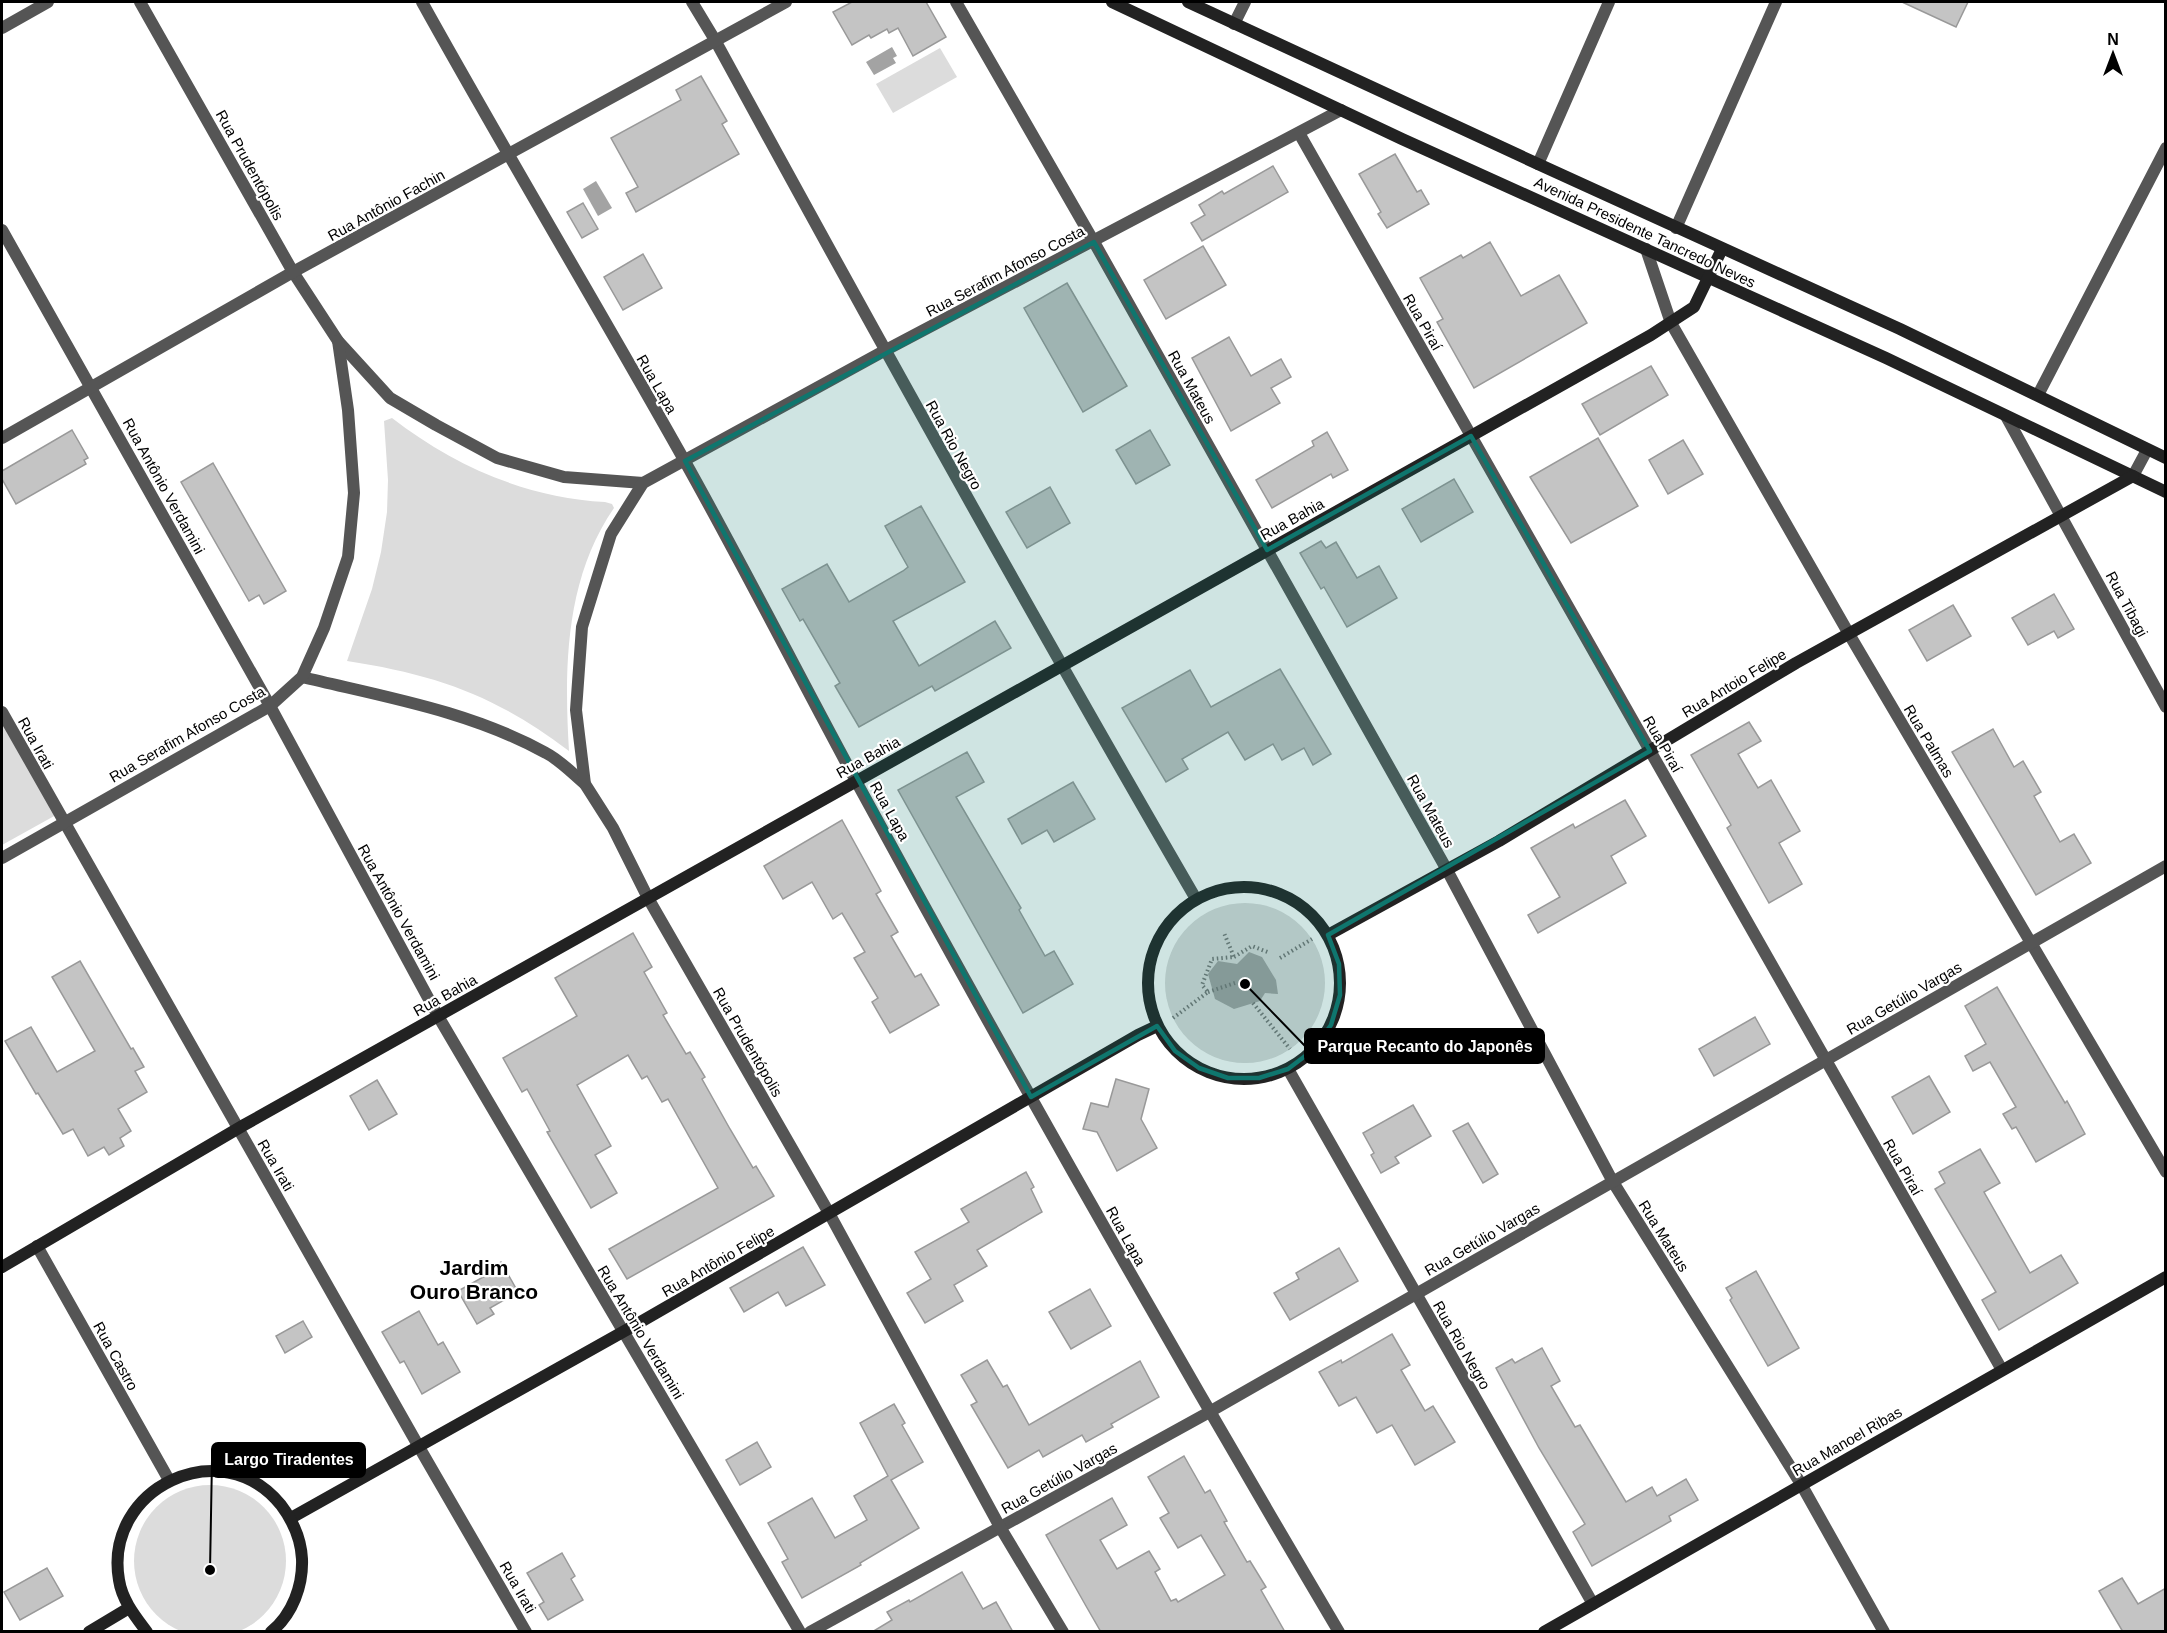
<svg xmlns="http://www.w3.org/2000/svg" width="2167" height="1633" font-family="Helvetica,sans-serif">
	<rect width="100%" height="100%" fill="#fff"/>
	<g fill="#dcdcdc">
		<path d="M940,48L957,77L893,113L876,84Z"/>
		<path d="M392,418C454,466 527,498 605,502L612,504L614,508C565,579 564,668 569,751C496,696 438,675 347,661L372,589L381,552L387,512L388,480L384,421Z"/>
		<path d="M2,719L56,815L2,845Z"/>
		<circle cx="1245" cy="983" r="80"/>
		<circle cx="210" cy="1561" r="76"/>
	</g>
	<g fill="#a3a3a3">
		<path d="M892,47L897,56L893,58L896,63L874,75L866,62Z"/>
		<path d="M596,181L612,208L598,216L583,189Z"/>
		<path d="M1249,952L1262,957L1276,980L1278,994L1265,993L1260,1001L1234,1009L1215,999L1208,974L1218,961L1237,964Z"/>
	</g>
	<g fill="#c4c4c4" stroke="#999" stroke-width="1.5">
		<path d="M852,2H926L946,37L913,56L898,28L889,33L887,29L871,38L869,35L852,45L833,12Z"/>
		<path d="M1902,2H1968L1956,27Z"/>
		<path d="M701,76L727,121L722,124L739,154L636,212L626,193L638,187L611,138L681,100L676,90Z"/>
		<path d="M1395,154L1417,192L1421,190L1429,204L1387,228L1378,214L1381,212L1359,174Z"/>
		<path d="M1273,166L1288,192L1202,241L1191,223L1205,215L1199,205L1222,191L1224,194Z"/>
		<path d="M583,203L598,229L582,238L567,212Z"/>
		<path d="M1490,242L1521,296L1559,275L1587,323L1474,388L1437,322L1443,319L1420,278L1461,255L1463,258Z"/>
		<path d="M1203,246L1226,285L1166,319L1144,280Z"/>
		<path d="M643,254L662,288L623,310L604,277Z"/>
		<path d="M1067,283L1127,386L1083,412L1024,308Z"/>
		<path d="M1229,337L1251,376L1281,359L1291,377L1271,388L1280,403L1231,431L1192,358Z"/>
		<path d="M1651,366L1668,395L1600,435L1582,404Z"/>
		<path d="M72,430L88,458L84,460L86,464L16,504L2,479V471Z"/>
		<path d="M1150,430L1170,465L1136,484L1116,450Z"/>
		<path d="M1327,432L1348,470L1333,478L1331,474L1272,508L1256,480L1314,446L1312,441Z"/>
		<path d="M1598,438L1638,506L1571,543L1530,477Z"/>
		<path d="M1683,440L1703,474L1668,494L1649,460Z"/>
		<path d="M213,463L286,591L264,604L259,595L249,601L181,482Z"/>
		<path d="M1454,479L1473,512L1421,542L1402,509Z"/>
		<path d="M1050,487L1070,523L1027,548L1006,512Z"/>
		<path d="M921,506L965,582L893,621L919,666L995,621L1011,648L935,691L932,686L859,727L835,686L840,683L803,619L800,621L782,589L827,564L849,602L903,571L908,567L885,526Z"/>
		<path d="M1321,541L1326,548L1336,542L1357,578L1379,566L1397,598L1347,627L1324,587L1321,589L1300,553Z"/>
		<path d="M2054,594L2074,629L2058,638L2054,631L2028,645L2012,618Z"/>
		<path d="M1953,605L1971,636L1927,661L1909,630Z"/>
		<path d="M1280,669L1331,754L1313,765L1304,748L1282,760L1273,744L1245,760L1228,732L1182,759L1188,769L1166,782L1122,708L1190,670L1211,707Z"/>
		<path d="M1749,722L1761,741L1738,754L1758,788L1771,780L1800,831L1779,843L1802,884L1769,903L1727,828L1731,825L1691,755Z"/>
		<path d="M1993,729L2014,767L2023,761L2041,792L2034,796L2060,842L2074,834L2091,863L2036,895L1952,752Z"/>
		<path d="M967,752L984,782L956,797L1021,908L1019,910L1045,956L1054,951L1073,984L1023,1013L898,790Z"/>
		<path d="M1073,782L1095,819L1054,842L1047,830L1022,844L1008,819Z"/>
		<path d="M1625,800L1646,836L1611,856L1626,883L1538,933L1528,915L1560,897L1531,848L1573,824L1575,828Z"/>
		<path d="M842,820L881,891L876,894L898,932L891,936L915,977L921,974L939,1005L890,1033L872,1002L878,998L854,958L865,952L842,913L833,919L812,882L783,899L764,866Z"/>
		<path d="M633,933L652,967L644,972L667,1013L663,1015L686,1054L690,1052L705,1077L702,1079L730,1129L753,1168L756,1166L774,1196L627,1279L609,1249L718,1188L668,1099L662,1102L647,1076L642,1079L628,1055L577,1085L611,1146L595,1155L617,1193L591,1208L547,1132L550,1131L527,1089L522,1092L503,1058L577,1016L555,978Z"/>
		<path d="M80,961L131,1049L133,1048L144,1067L135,1071L147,1092L118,1109L131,1131L120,1138L124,1146L109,1155L104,1147L88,1156L73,1129L63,1134L38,1093L36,1094L5,1041L31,1027L57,1072L95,1051L52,977Z"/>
		<path d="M1997,987L2065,1103L2067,1101L2085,1134L2036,1162L2016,1127L2012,1129L2003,1114L2016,1107L1990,1062L1973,1071L1965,1056L1986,1044L1965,1006Z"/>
		<path d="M1755,1017L1770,1044L1714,1076L1699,1049Z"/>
		<path d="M1929,1076L1950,1112L1913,1134L1892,1097Z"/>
		<path d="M1116,1079L1149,1089L1141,1119L1157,1148L1117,1171L1097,1132L1083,1129L1091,1103L1108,1107Z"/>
		<path d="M377,1080L397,1114L369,1130L350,1096Z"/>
		<path d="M1413,1105L1431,1136L1395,1157L1399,1163L1381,1173L1371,1155L1374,1153L1363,1133Z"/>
		<path d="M1468,1123L1498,1174L1483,1183L1453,1131Z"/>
		<path d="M1980,1149L2000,1183L1984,1192L2030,1273L2061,1255L2078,1283L1999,1330L1982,1300L1996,1292L1935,1189L1945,1183L1939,1172Z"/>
		<path d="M1026,1172L1034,1187L1031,1189L1042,1212L977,1250L987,1266L954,1285L963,1301L925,1323L907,1293L931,1279L915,1252L969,1222L961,1209Z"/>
		<path d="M803,1247L825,1285L786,1306L778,1292L744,1312L730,1288Z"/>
		<path d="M1339,1248L1358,1281L1290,1320L1274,1293L1299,1279L1296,1273Z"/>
		<path d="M501,1262L518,1292L490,1308L494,1314L477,1324L458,1291L485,1276L482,1273Z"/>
		<path d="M1756,1271L1799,1348L1768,1366L1730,1300L1732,1298L1726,1288Z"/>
		<path d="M1090,1289L1111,1326L1071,1349L1049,1312Z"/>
		<path d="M419,1311L438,1345L443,1342L460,1372L422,1394L404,1361L400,1363L382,1332Z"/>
		<path d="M303,1321L312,1337L285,1353L276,1336Z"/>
		<path d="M1392,1334L1410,1365L1401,1370L1425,1411L1433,1406L1455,1442L1415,1465L1392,1425L1377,1433L1356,1397L1339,1406L1319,1372L1341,1360L1342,1363Z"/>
		<path d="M1542,1348L1560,1381L1551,1386L1575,1427L1580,1425L1626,1502L1652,1487L1657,1496L1686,1479L1698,1500L1669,1516L1671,1521L1592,1566L1573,1532L1585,1524L1539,1448L1496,1368L1512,1359L1515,1363Z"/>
		<path d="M987,1360L1003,1387L1007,1385L1029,1425L1140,1361L1159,1397L1111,1424L1113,1427L1086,1442L1082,1435L1043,1457L1039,1450L1008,1468L971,1405L977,1402L961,1375Z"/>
		<path d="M894,1404L905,1423L902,1425L923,1462L891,1480L919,1528L860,1563L861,1565L802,1598L782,1562L788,1559L768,1523L812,1498L835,1538L867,1520L854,1496L888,1476L860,1423Z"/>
		<path d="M757,1442L771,1467L740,1485L726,1460Z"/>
		<path d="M1184,1456L1205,1493L1210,1490L1227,1521L1224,1522L1247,1562L1250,1561L1266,1587L1261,1590L1285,1632H1101L1086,1606L1046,1535L1112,1498L1127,1525L1100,1540L1117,1569L1149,1551L1160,1569L1155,1572L1171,1601L1176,1599L1178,1602L1225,1575L1201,1535L1178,1548L1160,1518L1169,1513L1148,1477Z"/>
		<path d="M562,1553L575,1576L571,1579L583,1600L548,1620L539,1605L544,1602L527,1573Z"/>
		<path d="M47,1568L63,1596L20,1620L4,1592Z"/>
		<path d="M962,1572L983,1609L996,1602L1013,1632H872L892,1620L887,1612L909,1600L910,1602Z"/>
		<path d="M2122,1578L2138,1604L2166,1588V1632H2123L2099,1591Z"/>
	</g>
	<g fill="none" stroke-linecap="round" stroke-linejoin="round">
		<g stroke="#777" stroke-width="4" stroke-dasharray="1.5 3" stroke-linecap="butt">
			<path d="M1234,957L1252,946L1270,953"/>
			<path d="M1280,958L1312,939"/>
			<path d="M1208,992L1235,983"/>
			<path d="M1253,1003L1290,1049"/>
			<path d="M1173,1018L1208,992L1202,985L1212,959L1234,957L1224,933"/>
		</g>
		<g stroke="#555" stroke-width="12">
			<path d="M140,2L293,272L338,341L390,398L436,425L497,458L564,477L643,483"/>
			<path d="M422,2C507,155 597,305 683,458C743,565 798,674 856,781C1012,1068 1173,1351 1339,1632"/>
			<path d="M692,2L715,40C872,328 1031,615 1196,899"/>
			<path d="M956,2L1094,242L1447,870L1613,1182L1801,1484L1884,1632"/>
			<path d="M1234,24L1245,2"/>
			<path d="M2,28L48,2"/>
			<path d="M1299,133L2002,1370"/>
			<path d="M1538,164L1609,2"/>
			<path d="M1676,228L1776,2"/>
			<path d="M2,230L270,706L438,1016L800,1632"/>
			<path d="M1646,249L1671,323L1849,634L2166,1172"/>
			<path d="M2038,395L2166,148"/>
			<path d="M2006,416L2166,707"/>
			<path d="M2,438L293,272L786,2"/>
			<path d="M2133,476L2147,450"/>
			<path d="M302,677C385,697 470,711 546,753C560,760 573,774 585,784"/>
			<path d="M2,712L419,1447L526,1632"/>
			<path d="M2,858L270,706L302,677L324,628L348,557L354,493L348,410L338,341"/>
			<path d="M1288,1069L1593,1604"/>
			<path d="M37,1246L169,1480"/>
			<path d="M810,1632L1204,1415L2166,866"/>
			<path d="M1063,1632L1000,1527L829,1213L648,898L613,828L585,784L576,710L582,627L611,534L643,483L884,351L1341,110"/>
		</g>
		<g stroke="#222" stroke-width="12">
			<path d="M1112,2L1402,139L1886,358L2166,492"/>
			<path d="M1188,2L1538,164L1900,329L2166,458"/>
			<circle cx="1244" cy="983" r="96"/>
			<path d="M1328,935L1499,841L1796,663L2133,476"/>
			<path d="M2,1267L244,1125L1651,335L1694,307L1722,249"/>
			<path d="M291,1518L637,1324L1138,1035L1157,1026"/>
			<path d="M89,1632L129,1608"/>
			<path d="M147,1632C135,1616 122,1600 119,1580C103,1488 222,1431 281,1505C293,1521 301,1538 302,1559C303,1585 293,1614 271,1632"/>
			<path d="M1544,1632L2166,1277"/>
		</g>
	</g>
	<path fill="#0f766e" fill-opacity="0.2" stroke="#0f766e" stroke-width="4.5" stroke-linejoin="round" d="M1094,242L1267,550L1471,436L1650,751L1328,935L1339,964L1340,995L1331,1025L1313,1050L1288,1069L1259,1078H1228L1199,1068L1175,1051L1157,1026L1031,1097L685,461Z"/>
	<g text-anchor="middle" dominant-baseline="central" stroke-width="4.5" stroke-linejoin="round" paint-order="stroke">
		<g font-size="15" fill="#000" stroke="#fff">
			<text transform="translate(250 165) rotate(61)">Rua Prudentópolis</text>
			<text transform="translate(386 205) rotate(-29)">Rua Antônio Fachin</text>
			<text transform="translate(1645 232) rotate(25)">Avenida Presidente Tancredo Neves</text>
			<text transform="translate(1005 271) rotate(-28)">Rua Serafim Afonso Costa</text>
			<text transform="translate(1423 322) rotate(60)">Rua Piraí</text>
			<text transform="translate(657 384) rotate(60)">Rua Lapa</text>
			<text transform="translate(1192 387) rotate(61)">Rua Mateus</text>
			<text transform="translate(954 445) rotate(61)">Rua Rio Negro</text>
			<text transform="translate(164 486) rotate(61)">Rua Antônio Verdamini</text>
			<text transform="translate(1292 519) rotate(-29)">Rua Bahia</text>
			<text transform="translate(2127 604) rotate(62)">Rua Tibagi</text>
			<text transform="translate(1734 683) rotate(-31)">Rua Antoio Felipe</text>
			<text transform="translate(187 734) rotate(-30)">Rua Serafim Afonso Costa</text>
			<text transform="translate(1929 741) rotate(59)">Rua Palmas</text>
			<text transform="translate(36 743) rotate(61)">Rua Irati</text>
			<text transform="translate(1663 744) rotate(60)">Rua Piraí</text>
			<text transform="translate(868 757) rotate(-29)">Rua Bahia</text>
			<text transform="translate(890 811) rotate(61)">Rua Lapa</text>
			<text transform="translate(1431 811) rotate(61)">Rua Mateus</text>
			<text transform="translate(399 912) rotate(61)">Rua Antônio Verdamini</text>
			<text transform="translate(445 995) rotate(-29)">Rua Bahia</text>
			<text transform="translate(1904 998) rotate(-30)">Rua Getúlio Vargas</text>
			<text transform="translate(748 1042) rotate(60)">Rua Prudentópolis</text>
			<text transform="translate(276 1165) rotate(60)">Rua Irati</text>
			<text transform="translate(1903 1167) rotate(60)">Rua Piraí</text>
			<text transform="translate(1126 1236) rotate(61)">Rua Lapa</text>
			<text transform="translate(1664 1236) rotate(58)">Rua Mateus</text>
			<text transform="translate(1482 1239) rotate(-30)">Rua Getúlio Vargas</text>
			<text transform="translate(718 1261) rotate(-30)">Rua Antônio Felipe</text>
			<text transform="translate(641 1332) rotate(59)">Rua Antônio Verdamini</text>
			<text transform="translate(1462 1345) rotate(60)">Rua Rio Negro</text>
			<text transform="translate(116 1356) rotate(61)">Rua Castro</text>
			<text transform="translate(1847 1441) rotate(-30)">Rua Manoel Ribas</text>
			<text transform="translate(1059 1478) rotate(-29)">Rua Getúlio Vargas</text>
			<text transform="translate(518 1587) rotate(60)">Rua Irati</text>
		</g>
		<g font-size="21" font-weight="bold" fill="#000" stroke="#fff">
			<text x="474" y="1267">Jardim<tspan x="474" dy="24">Ouro Branco</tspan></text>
		</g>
	</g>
	<path fill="none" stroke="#000" stroke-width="2" d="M1245 984L1305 1046M210 1570L212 1460"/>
	<g fill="#000" stroke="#fff" stroke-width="2">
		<circle cx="1245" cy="984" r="6"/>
		<circle cx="210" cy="1570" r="6"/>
	</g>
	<g fill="#000" stroke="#000" stroke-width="2">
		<rect x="1305" y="1029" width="239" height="34" rx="6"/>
		<rect x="212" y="1443" width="153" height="34" rx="6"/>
	</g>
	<g font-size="16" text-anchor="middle" font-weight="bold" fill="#fff">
		<text x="1425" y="1052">Parque Recanto do Japonês</text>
		<text x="289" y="1465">Largo Tiradentes</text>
	</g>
	<rect width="2167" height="1633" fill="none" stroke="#000000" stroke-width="6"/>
	<g transform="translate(2113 54)" stroke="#ffffff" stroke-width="4.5" paint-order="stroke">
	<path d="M0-4.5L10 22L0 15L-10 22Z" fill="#000000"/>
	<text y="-9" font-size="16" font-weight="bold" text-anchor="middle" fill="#000000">N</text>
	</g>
</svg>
